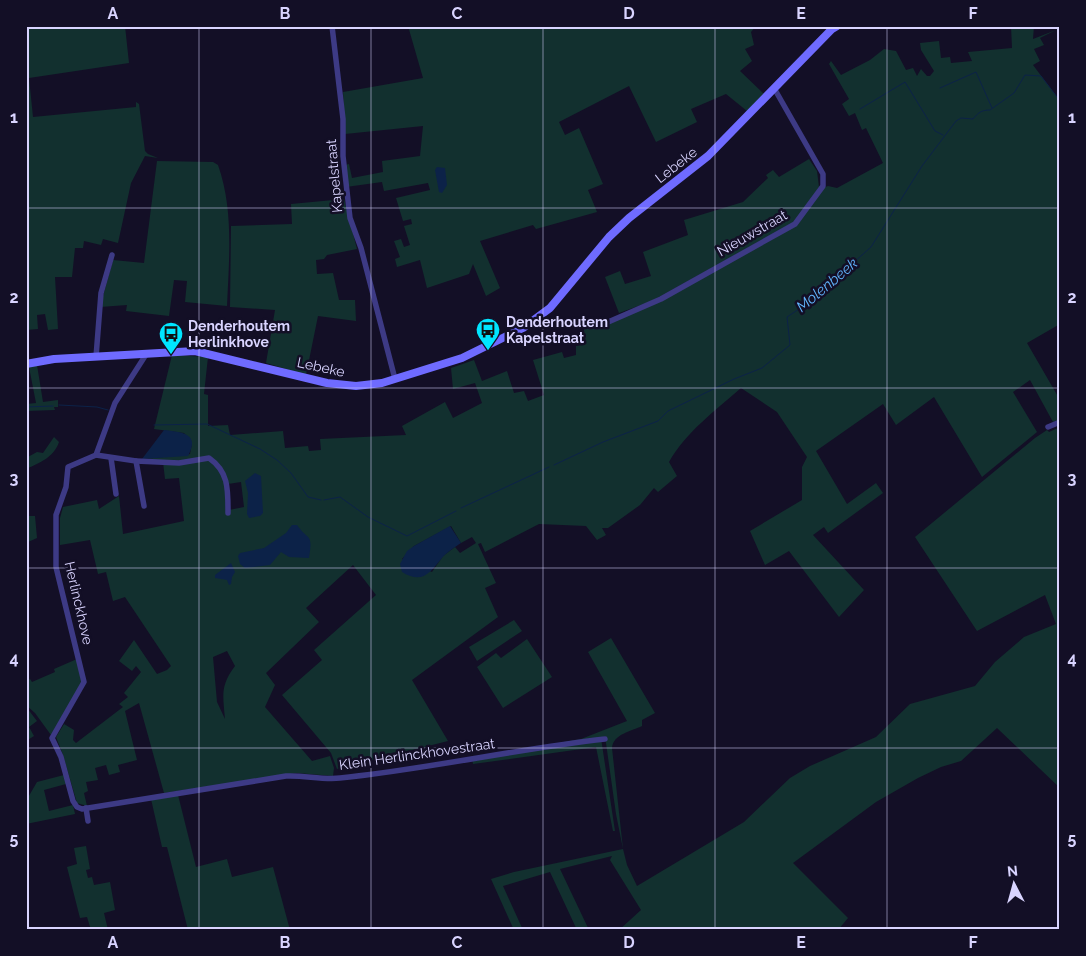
<svg xmlns="http://www.w3.org/2000/svg" width="1086" height="956" font-family="Raleway,sans-serif">
	<rect width="100%" height="100%" fill="#130f26"/>
	<g fill="#12302f" fill-rule="evenodd">
		<path d="M26,26H125L129,63L29,78L33,117L136,107V102L139,104L145,151L148,154L158,158L145,156L131,183L118,243L103,239L101,245L84,241L83,248H75L72,277H55L58,329L48,330L45,314L37,315L38,329L26,330V78H28Z"/>
		<path d="M408,26H756L751,32L754,45L745,49L752,61L740,71L764,94L747,111L726,94L691,109L697,122L656,142L629,86L559,122L565,135L579,128L603,184L588,190L597,212L536,229L533,225L480,241L500,288L486,296L473,264L469,274L427,288L420,260L397,267L395,259L400,257L394,241L401,239L404,247L410,245L404,226L412,224L411,219L403,221L396,198L430,190L428,183L384,191L382,182L346,187L345,165L349,164L352,178L383,172L382,161L420,156L423,126L345,134L343,92L423,78Z"/>
		<path d="M1011,26H1034L1033,39L1056,30L1040,38L1044,45L1034,49L1040,61L1033,65L1060,101V324L1027,343L1060,400V419L1053,422L1030,380L1013,392L1037,432L982,477L934,397L896,425L883,404L816,451L847,504L876,483L883,493L828,533L824,527L813,535L864,590L839,617L789,551L765,565L750,531L802,500V467L807,457L777,412L741,388C715,411 686,432 669,462L677,476L658,492L654,488L640,505L608,528H602L606,535L597,540L586,526L539,524L485,552L481,543L478,544L496,583L485,588L498,617L412,680L448,741L337,769L331,753L282,695L322,660L314,650L376,595L353,565L306,608L319,622L266,673L275,685L265,707L312,761L330,756L334,768L333,776L297,773L164,793L139,703L125,711L137,760L118,765L120,772L109,775L106,765L95,768L98,780L86,782L88,791L84,793L87,806L77,803L63,755L56,737L64,724L74,730L73,740L76,743L123,707L119,704L128,697L124,693L141,672L136,666L132,671L119,661L134,640L157,674L167,670L171,666L125,597L113,601L106,572L98,574L90,540L60,545V518L63,507L97,500L99,509L119,496L123,534L184,521L179,478L165,479L163,462L144,459L190,454L192,443L184,433L154,429L172,355L208,357L204,394L208,395V426L228,425L230,435L283,431L285,448L308,446L309,451L321,450L320,439L406,435L402,426L445,402L453,418L482,403L475,383L453,389L451,368L474,360L482,381L507,371L514,393L524,391L528,401L544,395L533,360L562,352L564,358L576,355V346L583,345L584,328H599L794,227L823,188L828,186L837,188L883,163L866,128L862,130L855,113L849,116L842,104L849,99L829,64L831,61L841,75L870,60L884,49L896,51L906,70L913,68L917,76L921,69L927,76H930L934,71L921,50L920,43L939,41L941,58L950,57L951,63L972,61L968,52L1012,48ZM241,482L244,507L229,510L228,484ZM451,526L461,543L472,537L476,543L460,553L455,547L443,556L432,572L402,559L414,546ZM227,651L235,666C220,686 223,695 225,719L217,702L213,657Z"/>
		<path d="M809,159L817,171L819,187L796,221L652,301L619,313L605,277L620,271L625,284L651,276L643,252L688,235L684,220L743,202L768,178L766,175L773,170L779,177Z"/>
		<path d="M157,161L213,162L218,165C234,210 229,260 227,306L185,302L187,281L174,280L169,316L126,311L127,305L100,307L113,260L144,263Z"/>
		<path d="M344,199L357,249L327,255L324,259L316,260L317,274L333,273L339,300H355L356,321L318,316L306,375L266,363L275,310L230,307L231,226L292,224L291,204Z"/>
		<path d="M37,365L43,402L58,400V407H54L55,410L26,411V404L36,403L29,367Z"/>
		<path d="M1060,427V788L997,728L961,761L941,767L918,778L876,802L793,863L848,918L838,930H619L641,910L610,860L612,856L560,869L589,930H577L550,872L503,886L523,930H514L491,879L514,872L623,849L616,814L605,736L601,738L615,831H613L596,747L473,764L472,758L581,739L627,721L588,652L611,638L655,713L642,720V726C632,731 613,734 612,748L623,849L627,865L637,886L744,822L790,778L810,766L876,737L910,704L975,686L995,662L1024,637L1056,624L1045,595L977,631L915,537L1035,438L1047,430L1049,432Z"/>
		<path d="M54,437L59,442C54,457 40,463 26,469V458L37,452L43,453Z"/>
		<path d="M26,516H35L37,538L26,543Z"/>
		<path d="M514,620L522,631L477,661L469,647Z"/>
		<path d="M527,639L552,677L503,708L477,667L496,653L501,658Z"/>
		<path d="M77,659L82,684L51,735L35,713L26,705V681L30,679L32,682L55,672L54,669Z"/>
		<path d="M27,708L37,721L29,727L34,736L26,741Z"/>
		<path d="M64,775L66,784L44,790L49,811L73,805L75,814L26,824V801L37,782Z"/>
		<path d="M178,795L196,867L227,859L232,877L273,867L290,930H188L167,847H162L151,799Z"/>
		<path d="M86,846L90,869L86,870L88,878L92,877L94,885L110,882L115,910L104,913L108,930H91L87,917L80,918L67,867L77,864L74,848Z"/>
	</g>
	<g fill="#0c2248">
		<path d="M437,167L445,168L447,185L442,193L439,192L435,170Z"/>
		<path d="M164,430C181,432 201,433 188,456L142,459Z"/>
		<path d="M255,473L261,476L263,513L260,516L249,518L247,514L248,493L245,481Z"/>
		<path d="M292,525H297C309,542 313,532 309,558L289,557L281,552L270,565L245,568L240,564L238,556L240,553L264,548L286,533Z"/>
		<path d="M450,526L461,543C455,547 447,552 442,558C430,572 423,585 402,572L400,564L407,551L414,546Z"/>
		<path d="M231,563L235,572L232,577L231,584L229,585L227,580L215,578V575Z"/>
	</g>
	<g fill="none" stroke-linecap="round" stroke-linejoin="round">
		<g stroke="#0c2248" stroke-width="1">
			<path d="M940,88L976,72L992,108"/>
			<path d="M860,109L905,82L935,131L943,135"/>
			<path d="M59,405L97,407L108,410"/>
			<path d="M26,407L53,406"/>
			<path d="M154,425L207,424L260,449L277,460L291,473L308,497L321,500"/>
			<path d="M554,465L603,442L658,421L668,411L734,379L762,368L790,345L787,317L808,303L871,247L922,166L956,121L961,118L973,119C978,113 981,110 990,110L1014,93L1025,75L1041,76L1060,101"/>
			<path d="M324,500L340,497L368,517L407,536L456,511"/>
			<path d="M461,508L549,467"/>
		</g>
		<g stroke="#3d3a85" stroke-width="5.5">
			<path d="M332,26L343,119V156L350,218L361,248L395,379"/>
			<path d="M531,323L599,326L661,299L795,224L823,186V174L774,88"/>
			<path d="M147,353L115,403L96,455L68,467L66,487L56,515V567L84,682L52,738L61,757L73,801L77,807L82,809L286,776C304,775 322,780 340,778C428,769 516,749 605,739"/>
			<path d="M96,357L101,293L112,255"/>
			<path d="M1048,427L1060,422"/>
			<path d="M96,455L136,461L144,506"/>
			<path d="M111,458L116,494"/>
			<path d="M136,461L179,463L209,458C229,472 228,490 228,513"/>
			<path d="M86,808L88,821"/>
		</g>
		<path stroke="#6f6bff" stroke-width="8" d="M26,364L54,359L195,351L327,383L356,386L382,383L462,358L523,328L550,308L609,237L629,218L708,156L832,29L837,26"/>
	</g>
	<path fill="none" stroke="#d9d4ff" stroke-width="1" stroke-opacity="0.55" d="M199,26V930M371,26V930M543,26V930M715,26V930M887,26V930M26,208H1060M26,388H1060M26,568H1060M26,748H1060"/>
	<defs>
		<symbol id="bus-pin" viewBox="-11 -11 22 30"><path d="M0 17L-7.5 6A9.5 9.5 0 1 1 7.5 6Z" fill="#00e5ff" stroke="#130f26"/><path d="M-5-6H5V4H4V6H2V4H-2V6H-4V4H-5ZM-3.5-4V0h7V-4ZM-3.5 1.2v1.5H-2V1.2ZM2 1.2v1.5H3.5V1.2Z" fill="#111"/></symbol>
	</defs>
	<g fill-rule="evenodd">
		<use href="#bus-pin" x="474" y="316" width="28" height="38"/>
		<use href="#bus-pin" x="157" y="320" width="28" height="38"/>
	</g>
	<g text-anchor="middle" dominant-baseline="central" stroke-width="5" stroke-linejoin="round" paint-order="stroke">
		<g font-size="14" fill="#d9d4ff" stroke="#130f26">
			<text transform="translate(676 165) rotate(-38)">Lebeke</text>
			<text transform="translate(334 176) rotate(-95)">Kapelstraat</text>
			<text transform="translate(752 233) rotate(-30)">Nieuwstraat</text>
			<text transform="translate(321 367) rotate(12)">Lebeke</text>
			<text transform="translate(79 603) rotate(77)">Herlinckhove</text>
			<text transform="translate(417 754) rotate(-8)">Klein Herlinckhovestraat</text>
		</g>
		<g font-size="14" font-weight="bold" fill="#d9d4ff" stroke="#130f26" text-anchor="start">
			<text x="506" y="322">Denderhoutem<tspan x="506" dy="16">Kapelstraat</tspan></text>
			<text x="188" y="326">Denderhoutem<tspan x="188" dy="16">Herlinkhove</tspan></text>
		</g>
		<g font-size="15" font-style="italic" fill="#62b6ff" stroke="#130f26">
			<text transform="translate(827 285) rotate(-40)">Molenbeek</text>
		</g>
	</g>
	<rect width="1086" height="956" fill="none" stroke="#130f26" stroke-width="55"/>
	<g transform="translate(1014 884) rotate(354)" stroke="#130f26" stroke-width="4" paint-order="stroke">
	<path d="M0-4L9 19L0 12L-9 19Z" fill="#d9d4ff"/>
	<text y="-8" font-size="14" font-weight="bold" text-anchor="middle" fill="#d9d4ff">N</text>
	</g>
	<rect x="28" y="28" width="1030" height="900" fill="none" stroke="#d9d4ff" stroke-width="2"/>
	<g font-size="16" text-anchor="middle" font-weight="bold" fill="#d9d4ff">
		<text x="113" y="19">A</text>
		<text x="285" y="19">B</text>
		<text x="457" y="19">C</text>
		<text x="629" y="19">D</text>
		<text x="801" y="19">E</text>
		<text x="973" y="19">F</text>
		<text x="14" y="123">1</text>
		<text x="1072" y="123">1</text>
		<text x="14" y="303">2</text>
		<text x="1072" y="303">2</text>
		<text x="14" y="484">3</text>
		<text x="1072" y="484">3</text>
		<text x="14" y="664">4</text>
		<text x="1072" y="664">4</text>
		<text x="14" y="844">5</text>
		<text x="1072" y="844">5</text>
		<text x="113" y="948">A</text>
		<text x="285" y="948">B</text>
		<text x="457" y="948">C</text>
		<text x="629" y="948">D</text>
		<text x="801" y="948">E</text>
		<text x="973" y="948">F</text>
	</g>
</svg>
